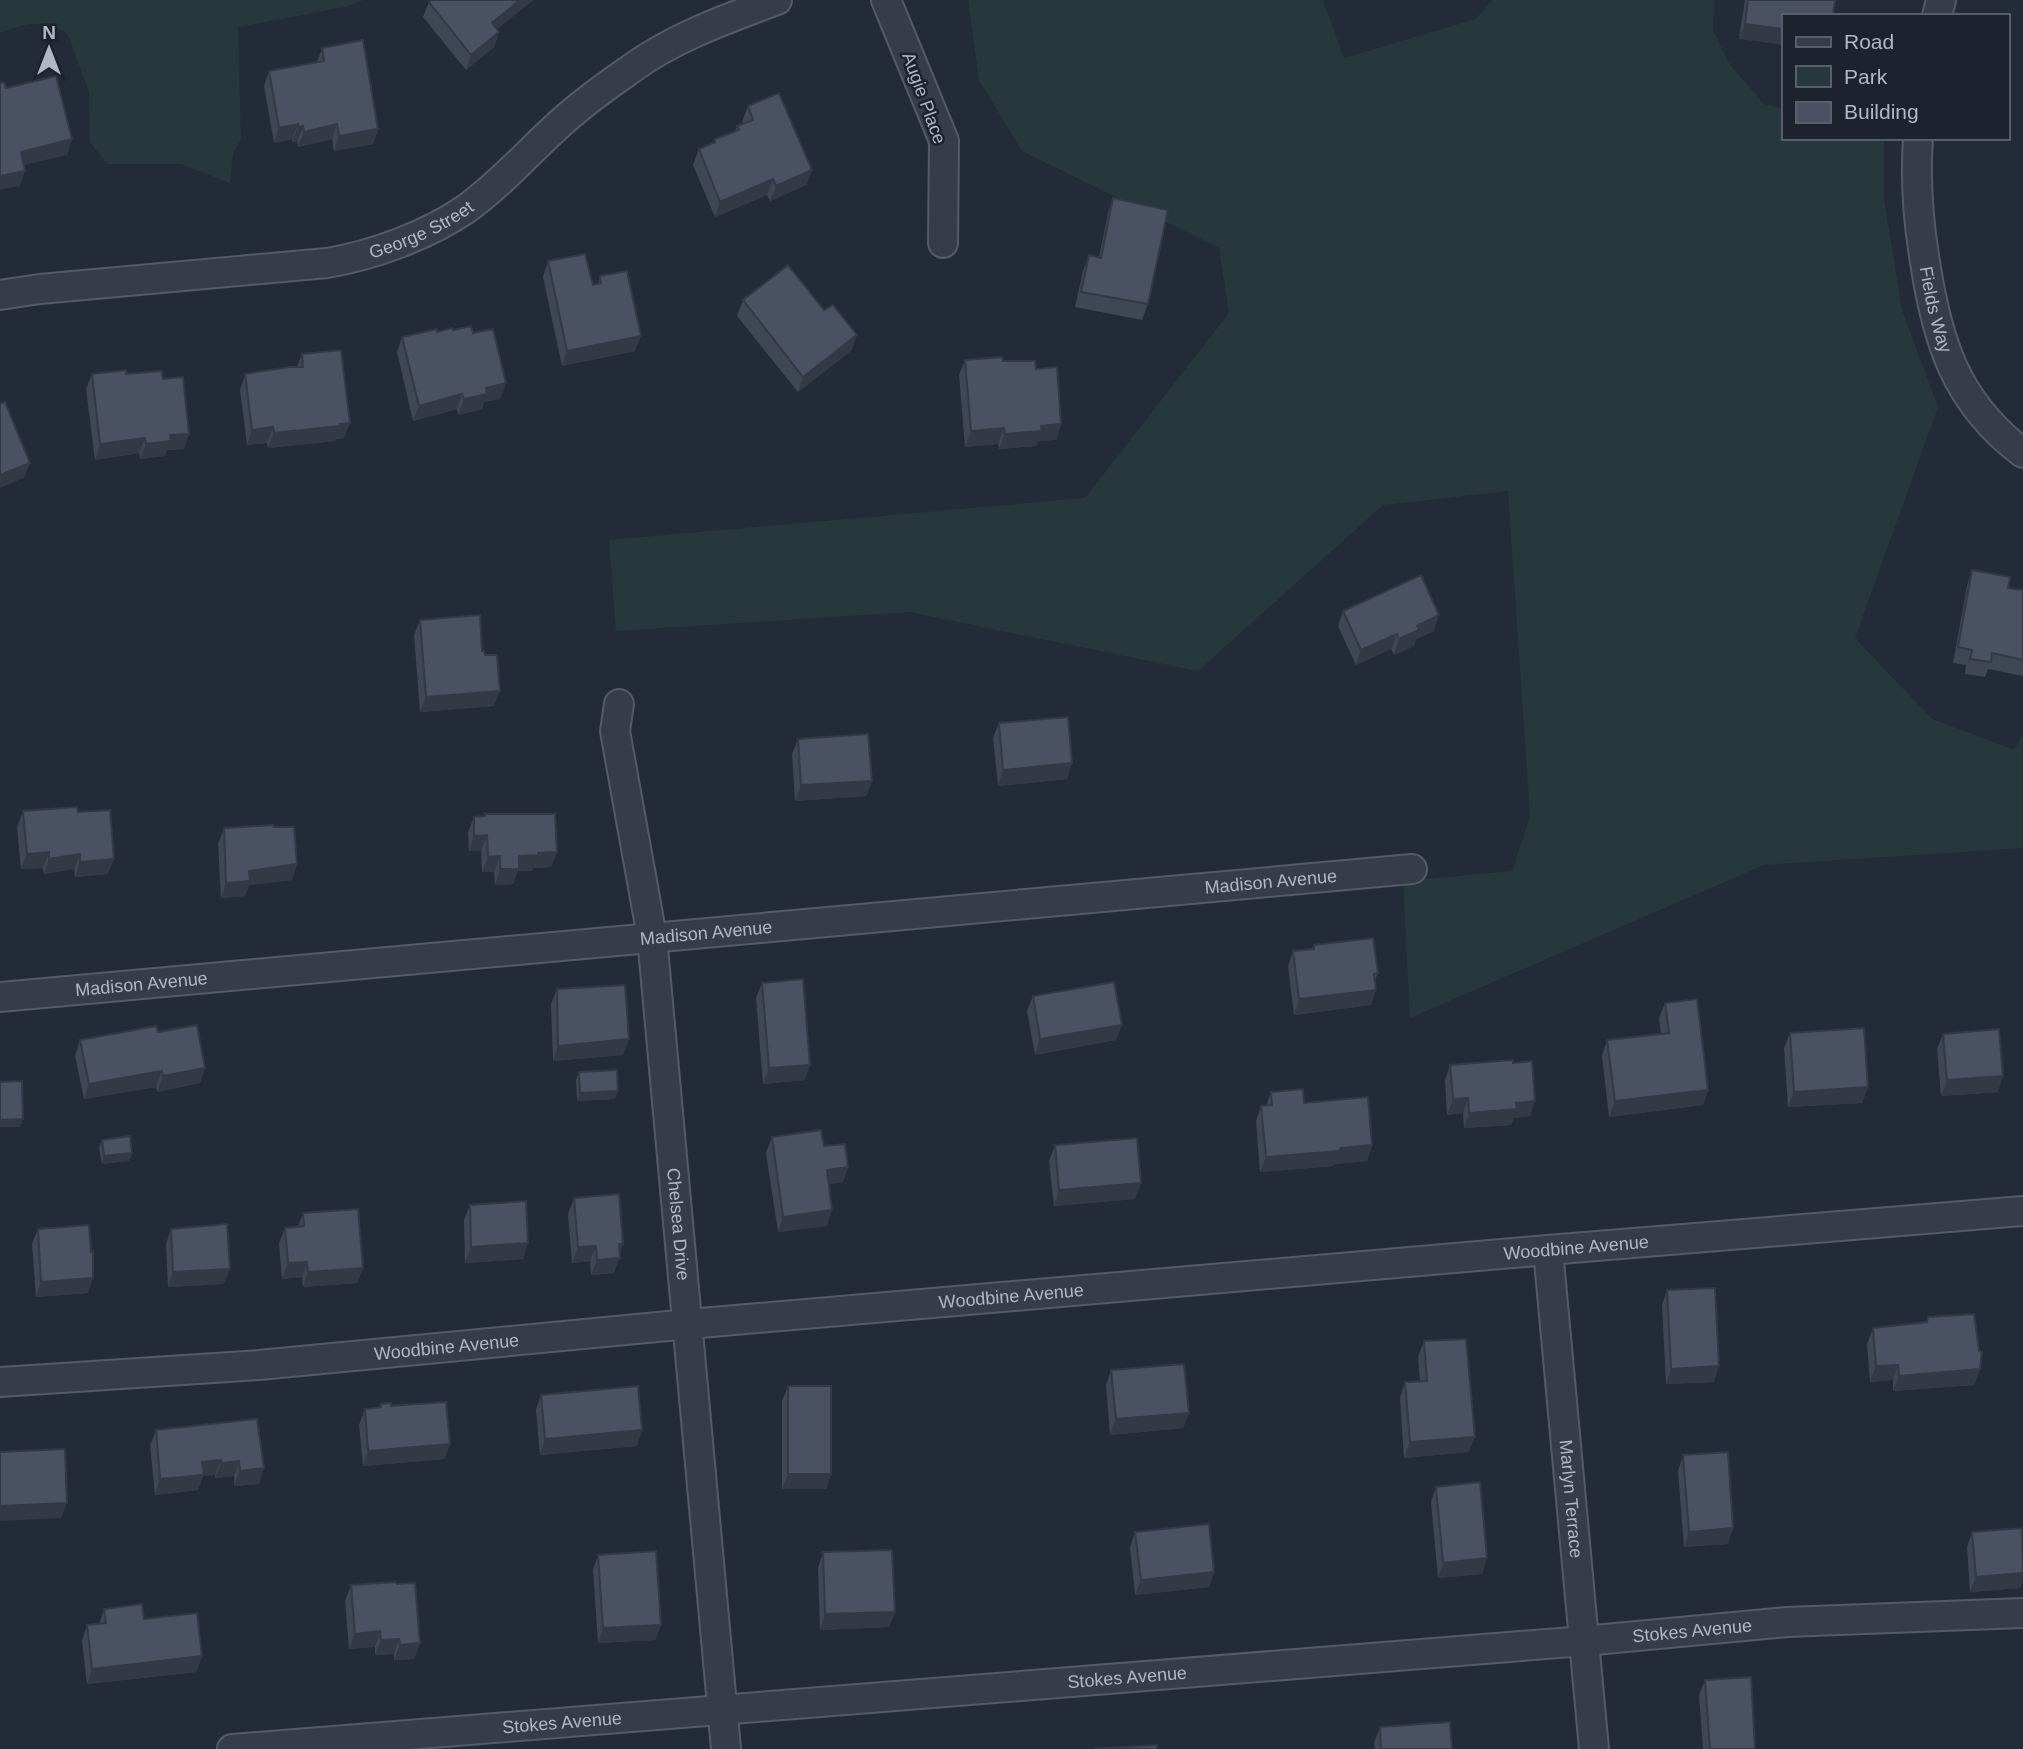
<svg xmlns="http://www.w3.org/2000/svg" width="2023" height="1749" font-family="Arial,sans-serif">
	<rect width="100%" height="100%" fill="#232b39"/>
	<g fill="#26383b">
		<path d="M0,0H363L345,7L238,27L241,139L233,154L230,183L181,164H107L90,142L89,93L68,34C43,19 27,23 0,33Z"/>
		<path d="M968,0H1323L1344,58L1476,19L1492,0H1714L1713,30L1730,65L1765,105L1783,108V138H1884V199L1902,310L1938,407L1855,638L1932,719L2014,750L2023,734V848L1764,865L1410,1018L1403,881L1512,871L1530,816L1508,491L1383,505L1198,671L910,612L616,631L609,540L1085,498L1229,313L1219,248L1022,151L979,80Z"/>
	</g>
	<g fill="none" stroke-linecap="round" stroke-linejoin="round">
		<defs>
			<g id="minor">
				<path d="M886,0L944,141L943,243"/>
				<path d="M1937,16L1941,0"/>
				<path id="s1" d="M1918,138C1915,180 1918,220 1925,262C1937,341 1956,403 2023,453"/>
				<path id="s2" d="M0,295L40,289L327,263C374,255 426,236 466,209C498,186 524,157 553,130C576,108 602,89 628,71C672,38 726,19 777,0"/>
				<path id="s3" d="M619,704L615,731L652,937L726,1749"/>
				<path id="s4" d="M0,997L1412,869"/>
				<path id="s5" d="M1548,1250L1594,1749"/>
				<path id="s6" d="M0,1382L259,1365L689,1324L1548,1250L2023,1211"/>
				<path id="s7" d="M232,1749L1584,1641L1787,1622L2023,1613"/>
			</g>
		</defs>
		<use href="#minor" stroke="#545a67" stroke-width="32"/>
		<use href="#minor" stroke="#363d49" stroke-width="28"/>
	</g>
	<g fill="#3f4654">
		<path d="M533,0L497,29L499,32L494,47L466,70L423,17L429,2Z"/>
		<path d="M1745,0H1835L1739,39Z"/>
		<path d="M322,48L378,129L373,144L334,151L332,139L298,147L297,141L292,142V139L274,143L264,86L269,71L317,62Z"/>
		<path d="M748,106L812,170L806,185L770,201L767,195L715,217L693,165L699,149L713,142L715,139L735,131L737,126L743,123L742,122Z"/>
		<path d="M1113,198L1148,304L1142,320L1075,307L1083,271L1089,255L1099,257L1108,213Z"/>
		<path d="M548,261L593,285L598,284L600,276L635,351L562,366L543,277Z"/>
		<path d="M743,300L852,350L798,392L737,316Z"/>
		<path d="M453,330L473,333L506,383L500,399L484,402L482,409L458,415L457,409L413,421L397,352L402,337Z"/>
		<path d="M302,354L344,438L336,439L335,441L268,448L267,443L247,445L240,390L245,374L297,367Z"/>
		<path d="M965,360L1003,361L1036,369L1061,424L1056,440L1038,441L1036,446L999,449L998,444L965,447L959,375Z"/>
		<path d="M92,374H126L163,379L184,449L167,450L165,456L140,459L139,453L95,460L86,389Z"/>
		<path d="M1972,570L2008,588L2021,590L2023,589V676L1988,669L1985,677L1965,674L1966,665L1953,663L1967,586Z"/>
		<path d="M1343,611L1434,631L1416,639L1414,646L1394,655L1391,649L1356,665L1338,626Z"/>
		<path d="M420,620L482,651L494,706L420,712L414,635Z"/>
		<path d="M999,723L1067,779L998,786L993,738Z"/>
		<path d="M798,739L872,781L866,796L795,801L792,754Z"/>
		<path d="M23,811L78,812L108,874L75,877L74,869L44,874L43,868L21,869L17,827Z"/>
		<path d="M485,814L557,852L551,867L533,868L532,871H518L513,884L495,885L494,872H482L481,851H469L468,832L474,817H484Z"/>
		<path d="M224,828L297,864L292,880L249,885L245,896L221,898L218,844Z"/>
		<path d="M1314,945L1378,973L1375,980L1376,990L1371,1005L1294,1015L1288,966L1293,951L1312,949Z"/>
		<path d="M762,983L805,1080L763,1084L756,998Z"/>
		<path d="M557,989L623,1055L553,1061L551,1004Z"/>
		<path d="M1033,996L1116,1040L1035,1055L1027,1011Z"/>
		<path d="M1665,1003L1708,1090L1703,1105L1609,1117L1602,1056L1607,1040L1661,1034L1659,1018Z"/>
		<path d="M158,1032L205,1068L200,1083L157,1092L156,1087L84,1099L75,1056L80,1040Z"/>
		<path d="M1790,1033L1868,1087L1862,1103L1788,1107L1784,1048Z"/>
		<path d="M1943,1034L1998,1092L1941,1096L1937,1049Z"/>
		<path d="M1450,1065L1530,1116L1514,1118L1511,1125L1464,1128L1463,1113L1447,1115L1445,1080Z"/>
		<path d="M579,1072L615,1099L577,1101L576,1080Z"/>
		<path d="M1271,1092L1304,1103L1372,1145L1367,1161L1335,1164L1333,1166L1260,1172L1256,1121L1261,1106H1266Z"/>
		<path d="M772,1137L824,1146L848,1167L843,1182L829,1184L827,1226L778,1232L766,1153Z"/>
		<path d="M102,1140L132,1153L129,1161L102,1164L99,1148Z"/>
		<path d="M1055,1145L1135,1199L1054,1206L1049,1161Z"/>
		<path d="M574,1198L620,1255L614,1273L591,1275L590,1261L572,1263L568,1214Z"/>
		<path d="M470,1205L523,1259L465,1263L464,1220Z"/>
		<path d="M303,1213L363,1268L357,1283L303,1287L302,1277L282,1279L279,1243L285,1228L298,1227Z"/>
		<path d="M38,1229L88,1293L36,1297L32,1244Z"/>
		<path d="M171,1229L224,1284L168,1287L166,1244Z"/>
		<path d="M1667,1290L1714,1382L1666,1384L1662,1305Z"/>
		<path d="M1873,1328L1980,1369L1974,1385L1893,1391V1380L1870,1382L1867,1344Z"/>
		<path d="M1424,1341L1469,1452L1404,1458L1400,1398L1405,1382L1420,1381L1418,1357Z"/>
		<path d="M1111,1370L1189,1413L1183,1428L1110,1435L1106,1385Z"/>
		<path d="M788,1386L831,1474L826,1489H782V1401Z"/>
		<path d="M541,1395L637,1446L540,1455L536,1410Z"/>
		<path d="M381,1404L391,1406L450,1444L444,1459L363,1466L359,1425L365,1409L380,1408Z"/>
		<path d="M257,1419L259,1484L234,1486V1476L215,1478V1475L203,1476L198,1490L155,1495L150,1445L156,1430Z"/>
		<path d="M1683,1455L1728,1544L1684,1547L1678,1471Z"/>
		<path d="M1436,1487L1487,1558L1482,1574L1438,1578L1431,1502Z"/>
		<path d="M1135,1532L1214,1572L1209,1587L1135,1595L1130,1547Z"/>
		<path d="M1972,1532L2023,1543V1579L2020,1588L1970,1592L1967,1547Z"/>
		<path d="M823,1552L895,1612L889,1627L820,1630L818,1568Z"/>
		<path d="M598,1555L661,1625L655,1640L598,1643L593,1570Z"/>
		<path d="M351,1585L420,1643L414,1659L394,1660V1654L375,1655V1647L349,1649L345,1601Z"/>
		<path d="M104,1609L144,1619L202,1656L196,1672L87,1684L82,1641L87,1625L99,1624Z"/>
		<path d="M1705,1680L1755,1749H1703L1699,1695Z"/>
		<path d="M1380,1727L1452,1749H1375L1374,1743Z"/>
	</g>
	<g fill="#333945">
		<path d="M520,0H533L486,38L492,23Z"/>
		<path d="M1745,24L1783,29V45L1739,39Z"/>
		<path d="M499,32L494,47L466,70L471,55Z"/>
		<path d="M298,124L292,139L274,143L279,128Z"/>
		<path d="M337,124L332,139L298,147L304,132Z"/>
		<path d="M303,126L297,141L292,142L298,127Z"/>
		<path d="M378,129L373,144L334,151L339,136Z"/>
		<path d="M72,139L67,155L16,167L21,152Z"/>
		<path d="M812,170L806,185L770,201L776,186Z"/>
		<path d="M25,171L20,186L0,190V176Z"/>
		<path d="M773,179L767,195L715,217L720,202Z"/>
		<path d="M857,335L852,350L798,392L803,377Z"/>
		<path d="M641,336L635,351L562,366L567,351Z"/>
		<path d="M506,383L500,399L484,402L482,409L458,415L464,399L486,388Z"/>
		<path d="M462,394L457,409L413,421L419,406Z"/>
		<path d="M350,423L344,438L336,439L335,441L268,448L274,433Z"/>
		<path d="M1061,424L1056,440L1038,441L1036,446L999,449L1005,434L1041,426Z"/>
		<path d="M273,427L267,443L247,445L252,430Z"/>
		<path d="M1004,428L998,444L965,447L971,431Z"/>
		<path d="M189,434L184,449L167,450L165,456L140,459L146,444L170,435Z"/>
		<path d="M145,438L139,453L95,460L100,444Z"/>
		<path d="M30,463L24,478L0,488V475Z"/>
		<path d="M1439,615L1434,631L1416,639L1414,646L1394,655L1399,639L1417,626Z"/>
		<path d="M1397,634L1391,649L1356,665L1361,650Z"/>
		<path d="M500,691L494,706L420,712L426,697Z"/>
		<path d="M1072,763L1067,779L998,786L1003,770Z"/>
		<path d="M872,781L866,796L795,801L801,785Z"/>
		<path d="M487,835L481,851H469L474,836Z"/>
		<path d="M49,852L43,868L21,869L27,854Z"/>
		<path d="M557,852L551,867L533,868L538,853Z"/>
		<path d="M80,854L74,869L44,874L49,859Z"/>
		<path d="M538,855L532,871H518L513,884L495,885L500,869L519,856Z"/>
		<path d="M500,856L494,872H482L488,857Z"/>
		<path d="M114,859L108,874L75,877L80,862Z"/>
		<path d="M297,864L292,880L249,885L245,896L221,898L226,883L249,871Z"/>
		<path d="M1376,990L1371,1005L1294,1015L1299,999Z"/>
		<path d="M1122,1025L1116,1040L1035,1055L1040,1039Z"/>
		<path d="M629,1039L623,1055L553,1061L558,1046Z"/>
		<path d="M810,1065L805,1080L763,1084L769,1068Z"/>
		<path d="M205,1068L200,1083L157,1092L163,1076Z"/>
		<path d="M162,1071L156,1087L84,1099L89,1084Z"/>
		<path d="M2003,1076L1998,1092L1941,1096L1947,1080Z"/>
		<path d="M1868,1087L1862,1103L1788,1107L1794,1092Z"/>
		<path d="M1708,1090L1703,1105L1609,1117L1615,1101Z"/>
		<path d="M618,1091L615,1099L577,1101L580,1093Z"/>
		<path d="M1468,1098L1463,1113L1447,1115L1453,1099Z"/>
		<path d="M1535,1101L1530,1116L1514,1118L1511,1125L1464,1128L1469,1113L1516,1103Z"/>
		<path d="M23,1119L20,1127H0V1120Z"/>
		<path d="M1372,1145L1367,1161L1335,1164L1333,1166L1260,1172L1266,1157Z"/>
		<path d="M132,1153L129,1161L102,1164L104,1156Z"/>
		<path d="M848,1167L843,1182L821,1185L827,1170Z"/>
		<path d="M1141,1183L1135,1199L1054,1206L1059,1190Z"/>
		<path d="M832,1210L827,1226L778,1232L783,1217Z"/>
		<path d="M528,1243L523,1259L465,1263L471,1247Z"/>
		<path d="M619,1244H623L614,1273L591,1275L597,1260Z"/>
		<path d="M596,1246L590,1261L572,1263L578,1247Z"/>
		<path d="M307,1262L302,1277L282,1279L288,1263Z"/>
		<path d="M363,1268L357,1283L303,1287L308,1272Z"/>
		<path d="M230,1269L224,1284L168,1287L173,1272Z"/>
		<path d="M93,1278L88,1293L36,1297L41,1282Z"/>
		<path d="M1898,1365L1893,1380L1870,1382L1876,1366Z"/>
		<path d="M1719,1366L1714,1382L1666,1384L1671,1369Z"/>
		<path d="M1980,1369L1974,1385L1893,1391L1899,1376Z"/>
		<path d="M1189,1413L1183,1428L1110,1435L1116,1419Z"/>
		<path d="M642,1430L637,1446L540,1455L545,1439Z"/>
		<path d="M1475,1437L1469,1452L1404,1458L1410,1442Z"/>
		<path d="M450,1444L444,1459L363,1466L368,1451Z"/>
		<path d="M221,1460L215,1475L203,1476L198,1490L155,1495L160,1479L202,1462Z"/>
		<path d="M239,1461L234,1476L215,1478L221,1463Z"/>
		<path d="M264,1468L259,1484L234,1486L240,1471Z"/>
		<path d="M788,1474H831L826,1489H782Z"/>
		<path d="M67,1503L61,1518L0,1521V1506Z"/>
		<path d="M1733,1528L1728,1544L1684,1547L1689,1532Z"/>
		<path d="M1487,1558L1482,1574L1438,1578L1443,1563Z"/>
		<path d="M1214,1572L1209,1587L1135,1595L1141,1580Z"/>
		<path d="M2023,1573V1579L2020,1588L1970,1592L1976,1577Z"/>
		<path d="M895,1612L889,1627L820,1630L825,1614Z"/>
		<path d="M661,1625L655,1640L598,1643L603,1628Z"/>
		<path d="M380,1631L375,1647L349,1649L355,1634Z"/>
		<path d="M399,1639L394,1654L375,1655L381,1640Z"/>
		<path d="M420,1643L414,1659L394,1660L400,1645Z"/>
		<path d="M202,1656L196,1672L87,1684L92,1669Z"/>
	</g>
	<g fill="#495162" stroke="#333945" stroke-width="2">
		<path d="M432,0H520L492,23L499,32L471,55L429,2Z"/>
		<path d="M1748,0H1835L1833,16H1783V29L1745,24Z"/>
		<path d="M363,40L378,129L339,136L337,124L304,132L303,126L298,127V124L279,128L269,71L324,61L322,48Z"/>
		<path d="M56,76L72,139L21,152L25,171L0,176V83L4,82L6,88Z"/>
		<path d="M779,93L812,170L776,186L773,179L720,202L699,149L715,142V139L739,130L737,126L753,120L748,106Z"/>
		<path d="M1113,198L1168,210L1148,304L1081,292L1089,255L1101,258Z"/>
		<path d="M585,254L593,285L601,283L600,276L627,271L641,336L567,351L548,261Z"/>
		<path d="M788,265L824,310L833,305L857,335L803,377L743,300Z"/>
		<path d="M471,326L473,333L493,329L506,383L486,388L487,394L464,399L462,394L419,406L402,337L437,329V332L452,328L453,330Z"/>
		<path d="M341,350L350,423L340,424V426L274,433L273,427L252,430L245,374L289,367H303L302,354Z"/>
		<path d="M1002,357L1003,361H1035L1036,369L1057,367L1061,424L1041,426L1042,431L1005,434L1004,428L971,431L965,360Z"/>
		<path d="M126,370V374L162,371L163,379L183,377L189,434L170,435L171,441L146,444L145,438L100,444L92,374Z"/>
		<path d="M5,402L30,463L0,475V404Z"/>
		<path d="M1972,570L2010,577L2008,588L2021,590L2023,589V660L1992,653L1991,662L1970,659L1972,650L1958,647Z"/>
		<path d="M1421,575L1439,615L1417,626L1419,630L1399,639L1397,634L1361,650L1343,611Z"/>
		<path d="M480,615L482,651H484L485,655H497L500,691L426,697L420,620Z"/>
		<path d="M1068,717L1072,763L1003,770L999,723Z"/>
		<path d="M868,734L872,781L801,785L798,739Z"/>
		<path d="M77,807L78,812L110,810L114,859L80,862V854L49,859V852L27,854L23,811Z"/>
		<path d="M485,814H555L557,852L538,853V855L519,856V869H500V856L488,857L487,835L474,836V817L485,816Z"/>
		<path d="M273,825L274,827H294L297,864L249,871L250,881L226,883L224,828Z"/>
		<path d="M1373,938L1378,973L1374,974L1376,990L1299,999L1293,951L1314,949V945Z"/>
		<path d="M803,979L810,1065L769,1068L762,983Z"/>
		<path d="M1114,982L1122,1025L1040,1039L1033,996Z"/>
		<path d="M625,985L629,1039L558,1046L557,989Z"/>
		<path d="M1697,999L1708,1090L1615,1101L1607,1040L1669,1033L1665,1003Z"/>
		<path d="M197,1025L205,1068L163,1076L162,1071L89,1084L80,1040L156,1026L158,1032Z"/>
		<path d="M1864,1028L1868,1087L1794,1092L1790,1033Z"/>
		<path d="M1999,1029L2003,1076L1947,1080L1943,1034Z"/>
		<path d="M1513,1060V1063L1532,1061L1535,1101L1516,1103L1517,1109L1469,1113L1468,1098L1453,1099L1450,1065Z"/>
		<path d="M617,1070L618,1091L580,1093L579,1072Z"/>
		<path d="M22,1081L23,1119L0,1120V1082Z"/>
		<path d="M1303,1089L1304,1103L1368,1097L1372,1145L1341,1148L1339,1151L1266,1157L1261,1106L1272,1105L1271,1092Z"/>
		<path d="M821,1130L824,1146L845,1144L848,1167L827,1170L832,1210L783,1217L772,1137Z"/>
		<path d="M130,1136L132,1153L104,1156L102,1140Z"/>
		<path d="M1137,1138L1141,1183L1059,1190L1055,1145Z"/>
		<path d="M619,1194L623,1244H619L620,1258L597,1260L596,1246L578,1247L574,1198Z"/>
		<path d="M526,1201L528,1243L471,1247L470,1205Z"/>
		<path d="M358,1209L363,1268L308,1272L307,1262L288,1263L285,1228L304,1226L303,1213Z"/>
		<path d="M227,1224L230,1269L173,1272L171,1229Z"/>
		<path d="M89,1225L91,1252L93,1251V1278L41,1282L38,1229Z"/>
		<path d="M1715,1288L1719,1366L1671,1369L1667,1290Z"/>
		<path d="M1974,1314L1979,1351L1982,1352L1980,1369L1899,1376L1898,1365L1876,1366L1873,1328L1927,1322L1928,1317Z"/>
		<path d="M1466,1339L1475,1437L1410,1442L1405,1382L1427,1381L1424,1341Z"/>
		<path d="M1184,1364L1189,1413L1116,1419L1111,1370Z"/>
		<path d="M638,1386L642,1430L545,1439L541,1395Z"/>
		<rect x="788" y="1386" width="43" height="88"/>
		<path d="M446,1402L450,1444L368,1451L365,1409L381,1407V1404L391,1403V1406Z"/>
		<path d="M257,1419L264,1468L240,1471L239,1461L221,1463V1460L202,1462L204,1475L160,1479L156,1430Z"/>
		<path d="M65,1449L67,1503L0,1506V1452Z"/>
		<path d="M1728,1452L1733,1528L1689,1532L1683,1455Z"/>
		<path d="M1480,1482L1487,1558L1443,1563L1436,1487Z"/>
		<path d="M1209,1524L1214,1572L1141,1580L1135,1532Z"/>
		<path d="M2022,1528L2023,1573L1976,1577L1972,1532Z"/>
		<path d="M892,1550L895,1612L825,1614L823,1552Z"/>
		<path d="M656,1551L661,1625L603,1628L598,1555Z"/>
		<path d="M396,1582L397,1584L415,1583L420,1643L400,1645L399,1639L381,1640L380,1631L355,1634L351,1585Z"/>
		<path d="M142,1604L144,1619L197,1613L202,1656L92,1669L87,1625L106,1623L104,1609Z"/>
		<path d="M1751,1677L1755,1749H1710L1705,1680Z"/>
		<path d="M1450,1722L1452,1749H1381L1380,1727Z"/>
		<path d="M1157,1745V1749H1093Z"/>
	</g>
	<g text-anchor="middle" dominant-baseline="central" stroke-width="5" stroke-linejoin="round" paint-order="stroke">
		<g font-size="18" fill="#b1b7c5" stroke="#1c222e">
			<text transform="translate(924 98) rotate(70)">Augie Place</text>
			<text stroke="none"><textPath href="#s2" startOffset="429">George Street</textPath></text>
			<text stroke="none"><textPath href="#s1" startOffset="173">Fields Way</textPath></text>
			<text stroke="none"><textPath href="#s4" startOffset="1276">Madison Avenue</textPath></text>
			<text stroke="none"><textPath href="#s4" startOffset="709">Madison Avenue</textPath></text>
			<text stroke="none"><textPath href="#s4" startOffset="142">Madison Avenue</textPath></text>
			<text stroke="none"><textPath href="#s3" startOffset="525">Chelsea Drive</textPath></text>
			<text stroke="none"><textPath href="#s6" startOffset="1582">Woodbine Avenue</textPath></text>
			<text stroke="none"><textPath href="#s6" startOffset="1015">Woodbine Avenue</textPath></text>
			<text stroke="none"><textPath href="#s6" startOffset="448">Woodbine Avenue</textPath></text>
			<text stroke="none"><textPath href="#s5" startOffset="250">Marlyn Terrace</textPath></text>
			<text stroke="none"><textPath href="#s7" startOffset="1465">Stokes Avenue</textPath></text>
			<text stroke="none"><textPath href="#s7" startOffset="898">Stokes Avenue</textPath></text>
			<text stroke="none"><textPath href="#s7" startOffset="331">Stokes Avenue</textPath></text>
		</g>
	</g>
	<rect x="1782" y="14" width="228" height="126" fill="#1c222e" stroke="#585e6a" stroke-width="2"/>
	<rect x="1796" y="37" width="35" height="10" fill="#363d49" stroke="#585e6a" stroke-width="2"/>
	<text x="1844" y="49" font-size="21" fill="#b1b7c5">Road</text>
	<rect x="1796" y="66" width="35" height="21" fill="#26383b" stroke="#585e6a" stroke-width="2"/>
	<text x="1844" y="84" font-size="21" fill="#b1b7c5">Park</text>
	<rect x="1796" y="102" width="35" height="21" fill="#495162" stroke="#585e6a" stroke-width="2"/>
	<text x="1844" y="119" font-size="21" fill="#b1b7c5">Building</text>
	<g transform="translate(49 49)" stroke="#1c222e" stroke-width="5" paint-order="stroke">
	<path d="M0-5L12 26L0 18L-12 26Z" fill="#b1b7c5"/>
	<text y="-10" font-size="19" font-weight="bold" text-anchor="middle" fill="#b1b7c5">N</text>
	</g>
</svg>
